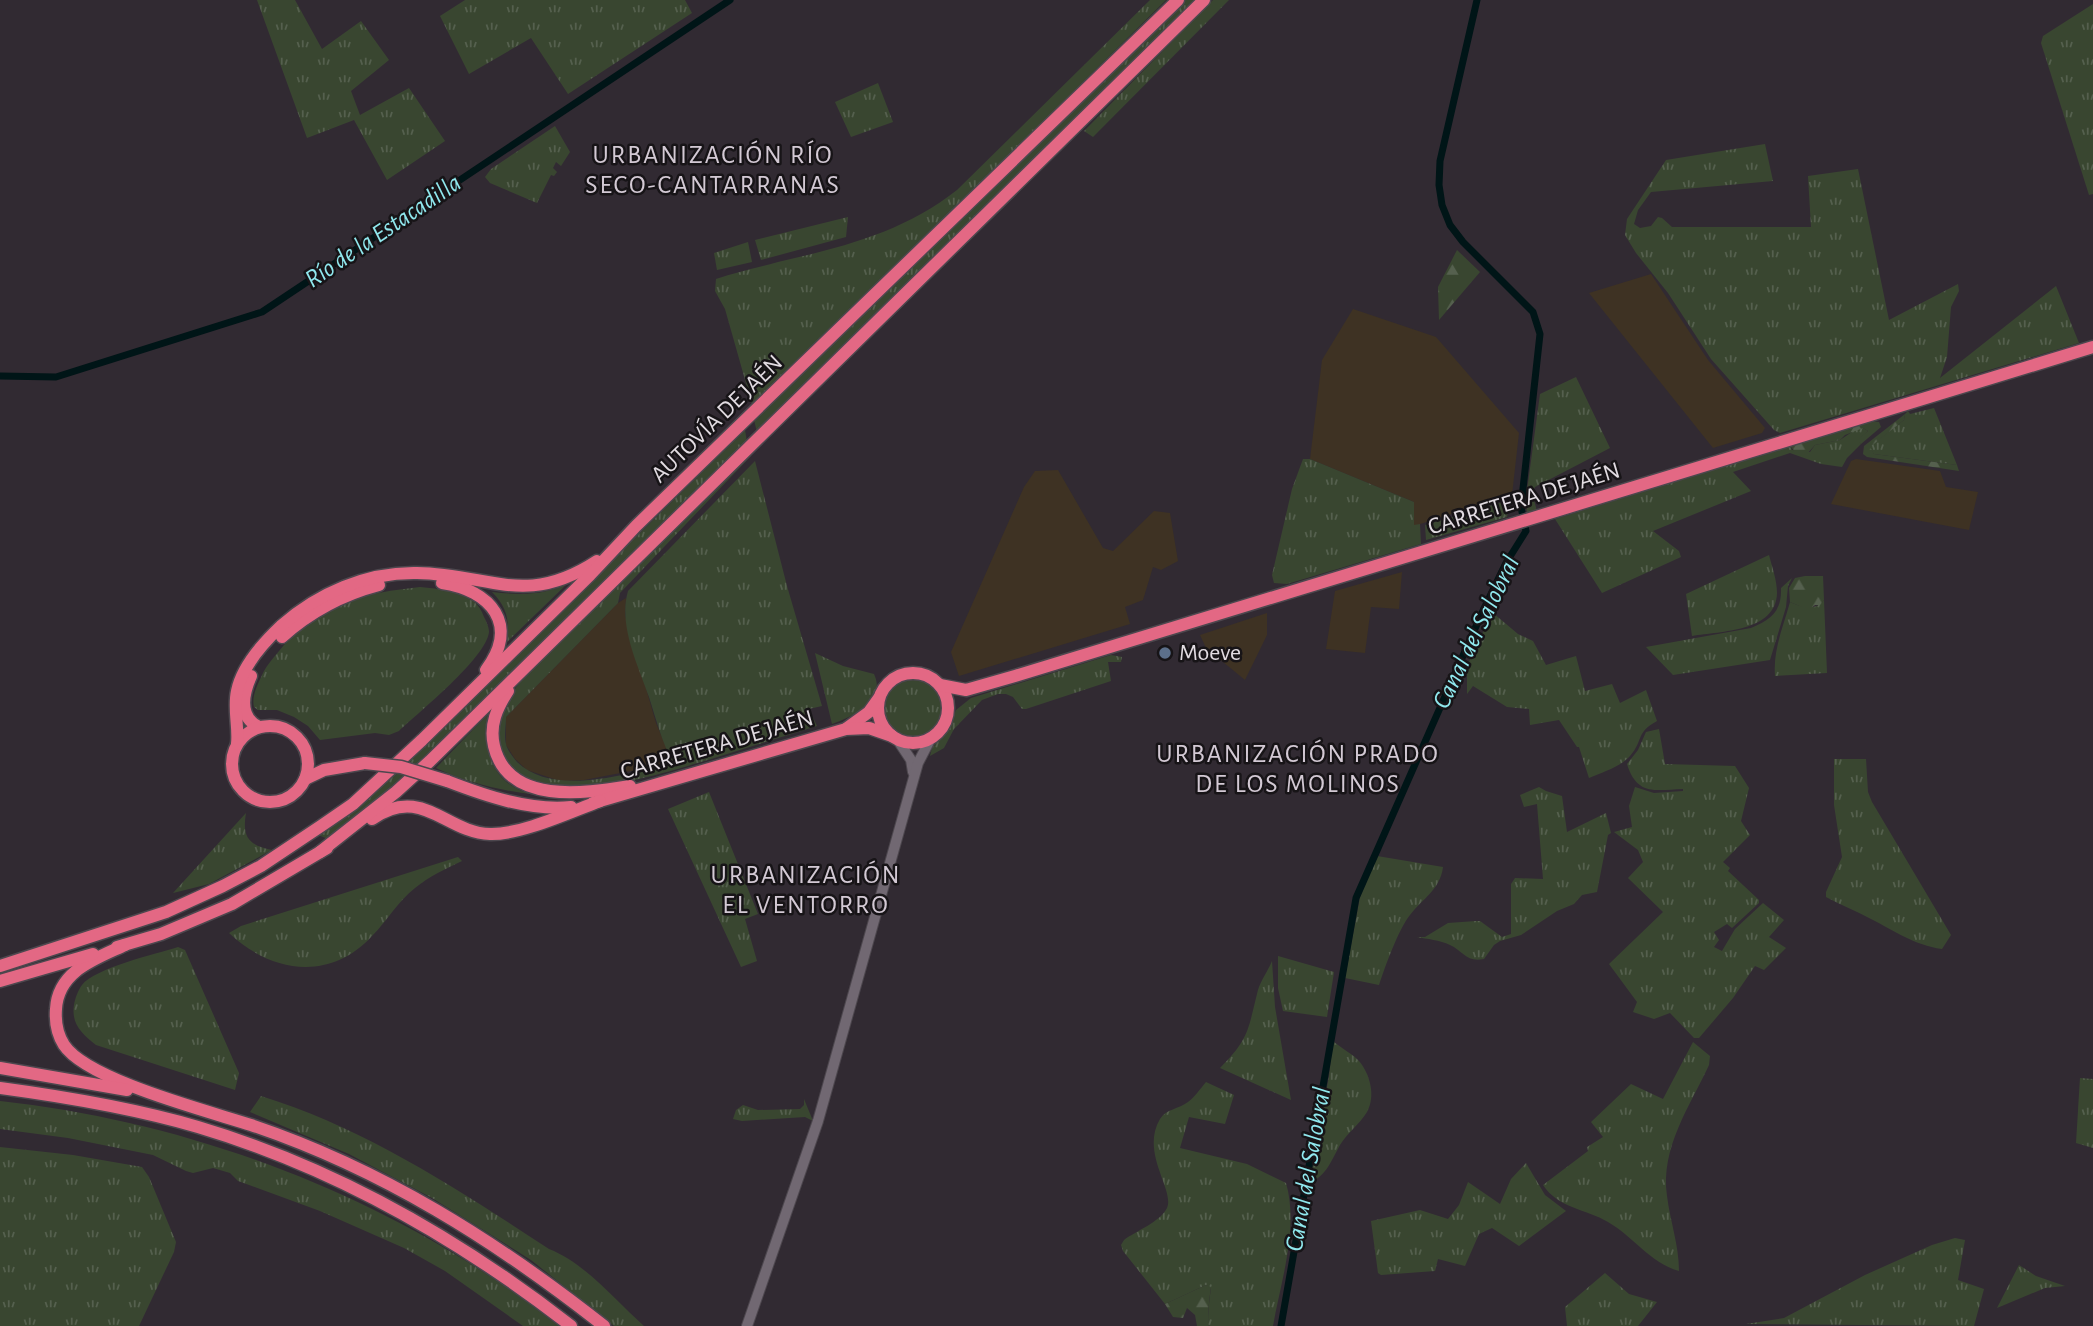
<svg xmlns="http://www.w3.org/2000/svg" width="2093" height="1326" font-family="'Alegreya Sans',sans-serif">
	<defs>
		<pattern id="grass-tufts" width="24" height="20" patternUnits="userSpaceOnUse" patternTransform="scale(1.75)"><rect width="24" height="20" fill="#394630"/><path d="M3 7l-1-3M5 7V3M7 7l1-3M15 17l-1-3M17 17v-4M19 17l1-3" fill="none" stroke="#55604e"/></pattern>
		<pattern id="forest-firs" width="22" height="20" patternUnits="userSpaceOnUse" patternTransform="scale(1.75)"><rect width="22" height="20" fill="#394630"/><path d="M5 1l3.5 6h-7zM16 11l3.5 6h-7z" fill="#55604e"/></pattern>
	</defs>
	<rect width="100%" height="100%" fill="#312a32"/>
	<g fill="#3e3223">
		<path d="M1651,274L1708,360L1765,428L1762,433L1713,448L1589,293Z"/>
		<path d="M1353,309L1436,337L1519,433L1512,495L1414,526V502L1310,459L1322,360Z"/>
		<path d="M1856,459L1940,471L1946,487L1978,492L1969,530L1831,504L1851,461Z"/>
		<path d="M1058,470L1103,548L1113,551L1154,511L1170,513L1178,561L1161,570L1153,567L1143,600L1125,607L1130,624L959,676L951,652L1024,487L1035,471Z"/>
		<path d="M1402,572L1399,609L1371,607L1365,653L1326,649L1335,591Z"/>
		<path d="M626,598L625,615L656,723L673,763L584,780L560,781L527,770L515,759L506,745V717L618,603Z"/>
		<path d="M1267,613V635L1245,680L1206,648L1200,635Z"/>
	</g>
	<g fill="url(#grass-tufts)">
		<path d="M257,0H295L322,49L361,21L389,60L351,91L360,115L409,88L445,141L387,180L354,120L307,138Z"/>
		<path d="M465,0H685L692,13L568,94L531,38L469,74L440,16Z"/>
		<path d="M1150,0H1166L753,408L725,309L715,291L716,279C736,272 757,268 778,262C843,247 904,232 957,190Z"/>
		<path d="M1184,0H1199L757,432L754,420Z"/>
		<path d="M1213,0H1229L1093,137L1084,131Z"/>
		<path d="M2093,4V194L2089,195L2041,43L2043,36Z"/>
		<path d="M878,83L893,122L851,137L835,102Z"/>
		<path d="M555,126L570,152L561,166L556,162L553,168L557,172L554,176L551,175L537,203L490,183L485,177L491,169Z"/>
		<path d="M1765,144L1773,181L1651,192L1638,210L1634,224L1640,228L1651,226L1658,217L1662,218L1672,227H1811L1808,176L1858,169L1889,320L1958,284L1959,291L1951,307L1947,357L1940,378L2056,286L2079,343L1780,433L1774,430L1711,359L1668,293L1636,253L1625,235L1627,219L1666,160Z"/>
		<path d="M848,217L846,237L761,260L755,240Z"/>
		<path d="M748,242L752,262L717,270L714,253Z"/>
		<path d="M1576,377L1610,448L1535,487L1532,493L1537,511L1527,514L1526,498L1540,394Z"/>
		<path d="M1934,408L1957,465L1874,454L1869,447L1904,420L1905,414L1908,411L1910,414Z"/>
		<path d="M1858,428H1863L1868,431L1858,440L1861,444L1847,458L1842,467L1821,464L1790,453L1733,472L1751,491L1653,531L1679,551L1681,557L1602,593L1555,519L1790,446L1792,450L1810,452L1815,445L1840,440Z"/>
		<path d="M745,430L747,442L418,766L405,763Z"/>
		<path d="M750,452L751,456L620,593L618,603L506,717C506,725 504,736 506,744C507,750 513,757 517,762C554,798 629,773 673,763C662,742 656,719 649,697C638,665 618,625 628,591L755,461L787,586L822,706L809,709L817,726C782,737 746,748 711,759C664,773 614,789 565,787C545,786 521,780 508,763C492,743 498,720 509,699C522,672 567,636 589,614C644,561 697,507 750,452Z"/>
		<path d="M1303,459H1310L1414,502V525L1420,524L1421,544L1287,584L1274,583L1272,575L1292,489Z"/>
		<path d="M1510,500L1507,517L1426,540L1425,525Z"/>
		<path d="M1769,555C1772,567 1777,580 1777,593C1776,632 1721,631 1692,636L1686,594Z"/>
		<path d="M1792,578L1788,586L1786,607L1770,660L1673,675L1646,647L1751,628C1771,620 1782,611 1781,588Z"/>
		<path d="M568,583L506,643C510,622 508,608 492,592C519,595 544,596 568,583Z"/>
		<path d="M420,587C445,590 475,590 484,617C486,621 489,627 489,632C486,658 419,712 399,731L389,735L375,733L320,740L308,726L294,717L277,710H258L254,707C251,695 259,682 264,671C269,662 277,654 284,645C321,601 366,593 420,587Z"/>
		<path d="M1824,600L1827,673L1775,676C1773,649 1783,628 1790,602C1801,607 1815,612 1824,600Z"/>
		<path d="M1493,613L1518,634L1533,641L1546,665L1576,656L1585,691L1612,684L1620,703L1646,690L1657,721C1635,733 1644,740 1630,756C1620,767 1603,772 1589,778L1579,747H1577L1559,720L1530,725L1529,709L1507,707L1473,686L1467,694V666L1491,615Z"/>
		<path d="M815,653L843,666L874,674C887,701 852,717 832,724Z"/>
		<path d="M1111,655L1122,657L1121,662H1108L1111,681L1108,682L1026,709H1022L1013,697L1006,694H998L982,700L954,729L944,748L930,756L932,748L950,726L956,710L971,698Z"/>
		<circle cx="914" cy="708" r="31"/>
		<path d="M488,714C484,745 488,777 522,791C532,795 545,795 555,797C515,793 473,786 436,768Z"/>
		<path d="M1659,729L1665,764L1735,766L1749,788L1741,821L1750,835L1723,862L1730,868L1728,871L1759,900V903L1732,928L1727,924L1714,932L1719,940L1714,947L1722,951L1735,929L1763,903L1784,920L1769,937L1786,948L1764,970L1755,966L1733,998L1699,1038H1694L1670,1013L1654,1019L1633,1012L1637,1002L1609,964L1663,912L1628,878L1643,862L1638,850L1614,832L1632,827L1629,806L1635,787L1654,793L1683,791V789C1655,790 1637,796 1627,764L1638,750L1646,732Z"/>
		<path d="M1834,759H1866L1868,792L1872,802L1951,935L1942,949C1914,945 1895,931 1871,919C1856,911 1841,905 1826,897V892L1842,857L1834,805Z"/>
		<path d="M395,773L406,775L328,839L318,835Z"/>
		<path d="M1539,787L1546,791L1562,796L1567,832L1606,813L1611,833L1608,835L1597,892L1582,895L1574,904L1557,911L1521,935L1500,941L1494,945L1484,959C1467,963 1463,951 1450,945C1440,940 1427,939 1417,937H1425L1448,923L1476,921H1480L1502,937L1511,934V884L1515,878L1543,879L1537,804L1524,807L1520,795Z"/>
		<path d="M709,792L758,914L745,919L757,961L741,967L668,809Z"/>
		<path d="M246,813C242,837 248,845 272,850L209,884L173,893Z"/>
		<path d="M1377,856L1443,867C1440,890 1423,898 1410,915C1398,930 1385,967 1379,985L1345,978L1360,897Z"/>
		<path d="M458,857L462,861C445,869 430,876 415,888C398,901 387,921 372,936C330,982 271,973 229,933L241,926Z"/>
		<path d="M178,947L185,950L239,1073L235,1090L96,1045C82,1034 71,1024 74,1005C75,999 78,990 82,985C95,968 156,954 178,947Z"/>
		<path d="M1278,956L1334,972L1327,1017L1283,1011L1278,988Z"/>
		<path d="M1272,961L1275,1007L1291,1100L1220,1068C1250,1038 1248,1029 1258,990C1261,980 1268,971 1272,961Z"/>
		<path d="M1333,1041C1340,1047 1355,1056 1359,1061C1370,1074 1376,1096 1367,1112C1360,1124 1347,1133 1340,1145C1332,1159 1326,1177 1310,1182L1329,1076Z"/>
		<path d="M1693,1042L1710,1056L1709,1065C1690,1106 1660,1148 1667,1196C1670,1221 1679,1245 1679,1271C1649,1262 1634,1237 1608,1222C1586,1209 1558,1208 1543,1185L1588,1151L1587,1147L1603,1137L1591,1122L1631,1084L1663,1099Z"/>
		<path d="M2080,1078L2093,1079V1148L2076,1143Z"/>
		<path d="M1206,1082L1234,1095L1225,1124L1189,1117L1180,1148L1247,1164L1286,1183C1299,1228 1281,1280 1273,1326H1210L1208,1325C1208,1312 1209,1301 1211,1288L1206,1285L1165,1304L1123,1251L1121,1245L1124,1240C1136,1231 1160,1222 1167,1208C1175,1190 1140,1153 1160,1119C1166,1109 1179,1109 1188,1102C1195,1097 1200,1089 1206,1082Z"/>
		<path d="M261,1096C365,1128 459,1190 549,1249C585,1263 615,1300 644,1326H614L531,1260L432,1198L349,1154L250,1112Z"/>
		<path d="M804,1099L813,1121L805,1117L742,1121L733,1119L736,1110L743,1105L758,1110L800,1109L804,1105Z"/>
		<path d="M0,1101C201,1123 400,1201 559,1326H523L445,1271L404,1248L320,1211L238,1181L230,1173L213,1168L193,1173L186,1171L153,1155L68,1138L0,1129Z"/>
		<path d="M0,1147L73,1155L142,1167L149,1177L176,1242L174,1252L139,1326H0Z"/>
		<path d="M1526,1163L1545,1195L1566,1211L1519,1246L1492,1228L1479,1234L1465,1266L1438,1259L1435,1271L1381,1275L1378,1273L1371,1221L1420,1210L1448,1219L1459,1205L1468,1182L1500,1204L1511,1179Z"/>
		<path d="M1955,1238L1965,1240L1958,1280L1984,1289L1974,1326L1746,1324L1784,1318L1865,1275L1932,1245Z"/>
		<path d="M2019,1265L2036,1276L2065,1286L2045,1288L1997,1308Z"/>
		<path d="M1605,1273L1629,1294L1657,1302L1638,1326H1567L1565,1307Z"/>
	</g>
	<g fill="url(#forest-firs)">
		<path d="M1457,250L1480,272L1439,320L1438,287Z"/>
		<path d="M1905,414L1904,420L1870,447L1874,454L1957,465L1959,471L1867,457L1863,454L1864,446Z"/>
		<path d="M1871,421L1879,422L1881,427L1861,444L1857,440L1868,431L1863,428L1845,435L1840,440L1815,445L1806,455L1797,454L1790,446Z"/>
		<path d="M1805,576H1823L1824,600L1820,605H1815L1809,610L1790,602L1789,588L1795,578Z"/>
		<path d="M1206,1285L1211,1287C1209,1300 1208,1311 1208,1325L1210,1326H1197L1195,1315L1187,1308L1183,1318L1173,1317L1165,1304Z"/>
	</g>
	<g fill="none" stroke-linecap="round" stroke-linejoin="round">
		<g stroke="#001517" stroke-width="7">
			<path d="M0,376L56,377L262,312L730,0"/>
			<path d="M1281,1326L1356,898L1481,615L1506,563L1526,531L1521,507L1540,334L1533,312L1463,242L1450,225L1442,205L1439,185L1440,161L1477,0"/>
		</g>
		<defs>
			<g id="secondary">
				<path d="M897,739L911,760L913,772"/>
				<path d="M747,1326L818,1121L918,763L931,738"/>
			</g>
			<g id="highway">
				<path d="M442,583C491,590 520,625 486,670"/>
				<path d="M282,637C311,611 341,595 379,585"/>
				<circle cx="913" cy="708" r="35"/>
				<path d="M251,676C243,694 238,717 259,727"/>
				<path d="M940,685L966,690L1015,676L2093,347"/>
				<path d="M508,691C497,708 489,725 494,746C508,806 586,793 630,786"/>
				<circle cx="270" cy="764" r="38"/>
				<path d="M847,728L869,712L879,698"/>
				<path d="M237,744C239,727 233,709 237,691C242,666 263,643 281,626C318,593 367,572 417,573C491,574 525,608 597,561"/>
				<path d="M305,779L324,770L365,763"/>
				<path d="M447,781C486,796 529,811 571,807"/>
				<path d="M593,803L846,729L869,728L892,736"/>
				<path d="M372,819C422,784 446,833 490,834C521,835 570,812 600,801"/>
				<path d="M320,852L396,792L430,761L1204,0"/>
				<path d="M125,945C95,959 58,971 56,1009C55,1022 57,1034 64,1045C87,1080 208,1111 251,1125C382,1169 496,1241 604,1326"/>
				<path d="M117,947L161,934L232,904L327,848"/>
				<path d="M0,966L166,912L223,886L261,866L321,826L353,804L422,740L590,575L636,526L1178,0"/>
				<path d="M0,981L93,954"/>
				<path d="M0,1068L127,1090"/>
				<path d="M0,1088C67,1097 133,1108 198,1127C336,1168 458,1238 571,1326"/>
			</g>
		</defs>
		<use href="#secondary" stroke="#4d474e" stroke-width="12"/>
		<use href="#highway" stroke="#4d474e" stroke-width="15"/>
		<use href="#secondary" stroke="#716872" stroke-width="10"/>
		<use href="#highway" stroke="#e36884" stroke-width="12"/>
		<defs>
			<path id="highway-bridge" d="M365,763L401,767L447,781"/>
		</defs>
		<use href="#highway-bridge" stroke="#4d474e" stroke-width="15" stroke-linecap="butt"/>
		<use href="#highway-bridge" stroke="#e36884" stroke-width="12"/>
	</g>
	<circle fill="#5c6f8a" stroke="#171417" stroke-width="2.5" cx="1165" cy="653" r="7"/>
	<g text-anchor="middle" dominant-baseline="central" stroke-width="5" stroke-linejoin="round" paint-order="stroke">
		<g font-size="24" fill="#e2dce2" stroke="#171417">
			<text transform="translate(717 419) rotate(-44)">AUTOVÍA DE JAÉN</text>
			<text transform="translate(1524 499) rotate(-17)">CARRETERA DE JAÉN</text>
			<text transform="translate(717 745) rotate(-16)">CARRETERA DE JAÉN</text>
		</g>
		<g font-size="24" fill="#e2dce2" stroke="#171417" text-anchor="start">
			<text x="1179" y="653">Moeve</text>
		</g>
		<g font-size="26" letter-spacing="2" fill="#d3c9d4" stroke="#171417">
			<text x="713" y="155">URBANIZACIÓN RÍO<tspan x="713" dy="30">SECO-CANTARRANAS</tspan></text>
			<text x="1298" y="754">URBANIZACIÓN PRADO<tspan x="1298" dy="30">DE LOS MOLINOS</tspan></text>
			<text x="806" y="875">URBANIZACIÓN<tspan x="806" dy="30">EL VENTORRO</tspan></text>
		</g>
		<g font-size="26" font-style="italic" fill="#90e8ee" stroke="#171417">
			<text transform="translate(383 231) rotate(-34)">Río de la Estacadilla</text>
			<text transform="translate(1476 632) rotate(-64)">Canal del Salobral</text>
			<text transform="translate(1308 1169) rotate(-80)">Canal del Salobral</text>
		</g>
	</g>
</svg>
